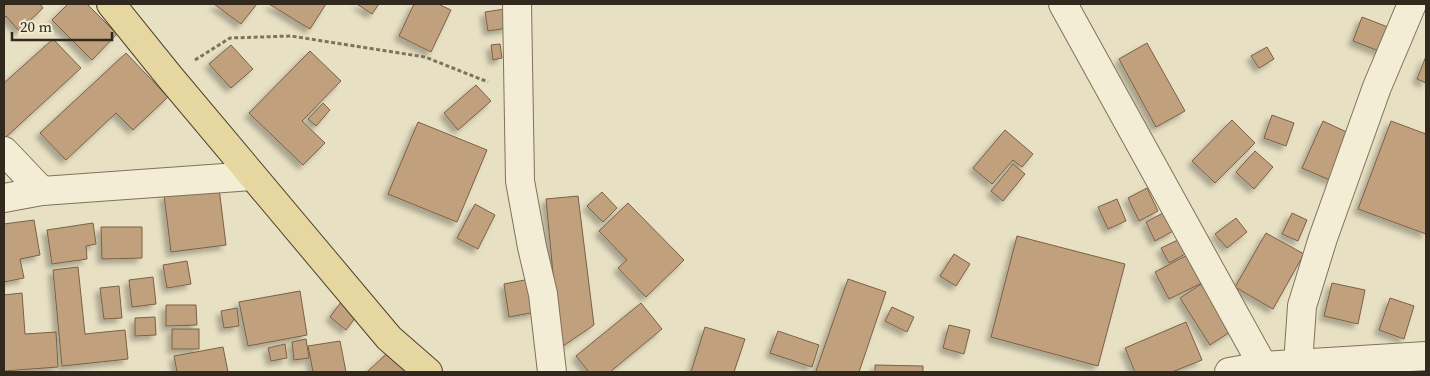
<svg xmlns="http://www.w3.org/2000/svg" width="1430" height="376" font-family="'Source Serif 4',serif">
	<defs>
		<filter id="shadow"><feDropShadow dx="-4.5" dy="4.5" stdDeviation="2.5" flood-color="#0004"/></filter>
	</defs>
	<rect width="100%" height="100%" fill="#e7e0c3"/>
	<g fill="#c1a07e" stroke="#7b6045" filter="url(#shadow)">
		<path d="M4,4H40L43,8L19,31L6,16L4,18Z"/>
		<path d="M68,4H87L117,34L92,60L52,20Z"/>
		<path d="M214,4H257L241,24Z"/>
		<path d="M269,4H326L310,29Z"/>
		<path d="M357,4H379L372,14Z"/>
		<path d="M414,4H438L451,10L431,52L399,36Z"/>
		<path d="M505,9L508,28L488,31L485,12Z"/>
		<path d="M1362,17L1393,29L1384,53L1353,41Z"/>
		<path d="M53,39L81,68L5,138L4,136V83Z"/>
		<path d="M1147,43L1185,111L1156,127L1119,59Z"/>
		<path d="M500,44L502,58L493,60L491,45Z"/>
		<path d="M231,45L253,69L231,88L209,64Z"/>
		<path d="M1267,47L1274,59L1259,68L1251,56Z"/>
		<path d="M310,51L341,81L302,121L325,143L303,165L249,113Z"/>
		<path d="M126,53L168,97L133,130L116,113L66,160L40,133Z"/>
		<path d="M1426,56V83L1417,79Z"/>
		<path d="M476,85L491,101L458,130L444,113Z"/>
		<path d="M323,103L330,110L316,126L308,119Z"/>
		<path d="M1272,115L1294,123L1286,146L1264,138Z"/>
		<path d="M1232,120L1255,143L1215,183L1192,161Z"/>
		<path d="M1323,121L1353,135L1332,181L1302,168Z"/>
		<path d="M1391,121L1426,134V234L1358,209Z"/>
		<path d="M418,122L487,150L457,222L388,194Z"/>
		<path d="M1005,130L1033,154L1022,167L1013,160L992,184L973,168Z"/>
		<path d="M1255,151L1273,167L1254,189L1236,172Z"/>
		<path d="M1013,164L1025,174L1003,201L991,191Z"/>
		<path d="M219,188L226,245L171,252L164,195Z"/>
		<path d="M1147,188L1158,211L1139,221L1128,198Z"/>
		<path d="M602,192L617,208L603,222L587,206Z"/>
		<path d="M578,196L594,325L560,348L546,199Z"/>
		<path d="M1117,199L1126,221L1108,229L1098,207Z"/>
		<path d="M628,203L684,260L646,297L618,268L627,260L599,231Z"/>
		<path d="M475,204L495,215L478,249L457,238Z"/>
		<path d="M1165,212L1175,230L1155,241L1146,222Z"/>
		<path d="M1292,213L1307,220L1298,241L1282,234Z"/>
		<path d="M1236,218L1247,232L1227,248L1215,234Z"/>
		<path d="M34,220L40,255L20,259L24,278L4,282V224Z"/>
		<path d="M93,223L96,244L86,246L87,259L52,264L47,230Z"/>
		<path d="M101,227H142V258L102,259Z"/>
		<path d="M1266,233L1304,254L1273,309L1235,287Z"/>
		<path d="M1017,236L1125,264L1098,366L991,337Z"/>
		<path d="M1180,239L1187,253L1169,263L1161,248Z"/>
		<path d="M1191,253L1206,281L1169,299L1155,272Z"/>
		<path d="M954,254L970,264L956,286L940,276Z"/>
		<path d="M187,261L191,284L167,288L163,265Z"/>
		<path d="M78,267L85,334L125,330L128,359L62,366L53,270Z"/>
		<path d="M153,277L156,304L132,307L129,280Z"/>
		<path d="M530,279L536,312L509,317L504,284Z"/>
		<path d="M848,279L886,292L859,372H820L816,371Z"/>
		<path d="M1206,281L1236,328L1210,345L1180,298Z"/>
		<path d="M1332,283L1365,290L1358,324L1324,316Z"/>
		<path d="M119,286L122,318L104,319L100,288Z"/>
		<path d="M300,291L307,335L248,346L239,302Z"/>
		<path d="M22,293L25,334L56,332L58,367L4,371V295Z"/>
		<path d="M1390,298L1414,306L1404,339L1379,330Z"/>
		<path d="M341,302L358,314L346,330L330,317Z"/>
		<path d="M641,303L662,329L610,372H589L576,356Z"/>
		<path d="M166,305H196L197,325L166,326Z"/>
		<path d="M892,307L914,317L907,332L885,321Z"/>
		<path d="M237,308L239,326L224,328L221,311Z"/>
		<path d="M155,317L156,335L135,336V318Z"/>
		<path d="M1186,322L1202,360L1172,372H1135L1125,348Z"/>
		<path d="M949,325L970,330L964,354L943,348Z"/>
		<path d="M705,327L745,339L734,372H691Z"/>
		<rect x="172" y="329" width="27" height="20"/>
		<path d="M778,331L819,345L812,367L770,353Z"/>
		<path d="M306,339L309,358L294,360L292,342Z"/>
		<path d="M340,341L346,372H313L308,346Z"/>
		<path d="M285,344L287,358L271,361L268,348Z"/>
		<path d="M223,347L228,372H177L174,356Z"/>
		<path d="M393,348L416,372H369L368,371Z"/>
		<path d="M875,365L923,366V372H875Z"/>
	</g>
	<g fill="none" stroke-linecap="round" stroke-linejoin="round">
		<defs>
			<g id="minor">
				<path d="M517,4L520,181L532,247L543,294L552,372"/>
				<path d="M1063,4L1263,366"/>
				<path d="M4,151L42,191"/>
				<path d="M4,198L42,191L252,176"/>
				<path d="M1298,364L1302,306L1323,238L1377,87L1412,4"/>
				<path d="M1229,372L1263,366L1426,356"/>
			</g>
			<path id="major" d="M111,4L169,76L389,338L428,372"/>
		</defs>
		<use href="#minor" stroke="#7f725c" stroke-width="30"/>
		<use href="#major" stroke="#4d4130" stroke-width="30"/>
		<path stroke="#7f725c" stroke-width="3" stroke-dasharray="4 2.5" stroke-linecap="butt" d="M195,60L230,38L291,36L425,57L488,82"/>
		<use href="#minor" stroke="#f3edd5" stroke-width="28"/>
		<use href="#major" stroke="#e6d7a0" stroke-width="28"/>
	</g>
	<rect width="1430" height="376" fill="none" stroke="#31291e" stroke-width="10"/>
	<path d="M12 32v8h100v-8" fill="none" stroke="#31291e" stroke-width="2.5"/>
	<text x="20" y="32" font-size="15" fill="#31291e" stroke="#f0ead2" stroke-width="4" paint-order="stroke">20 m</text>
</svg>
